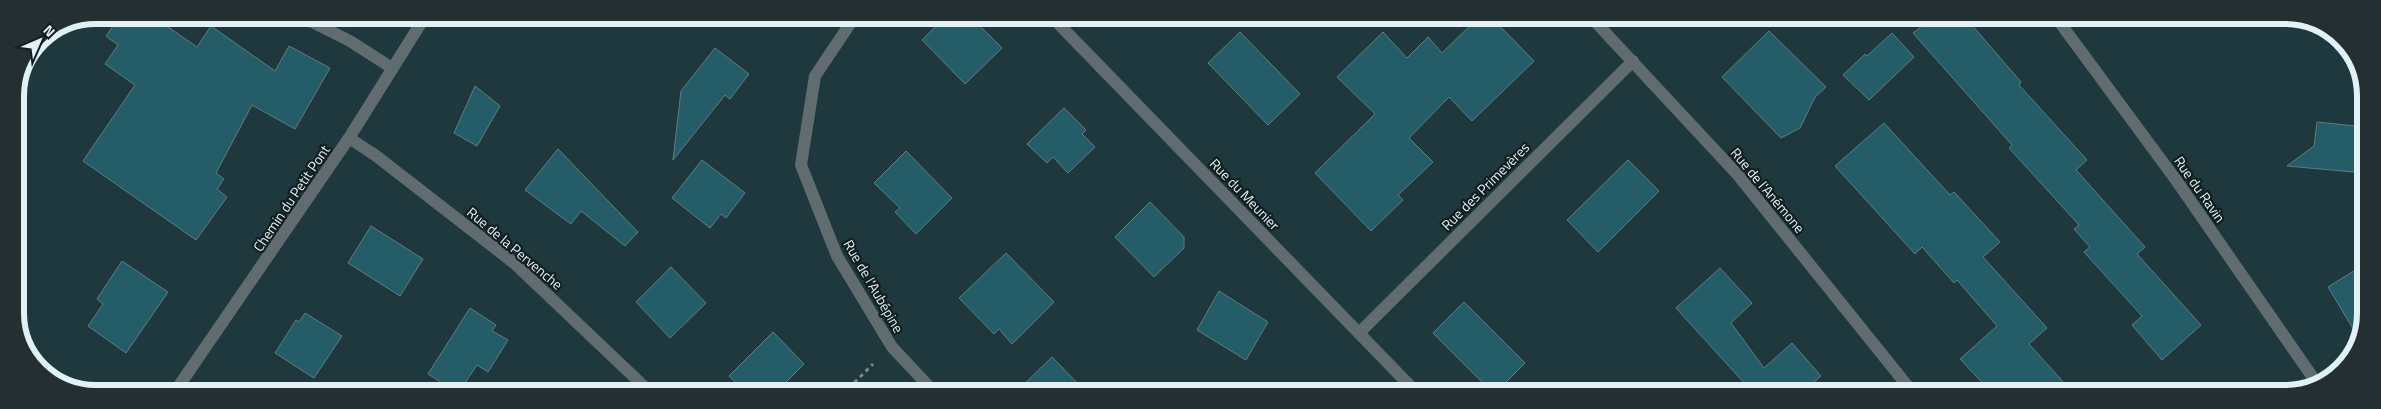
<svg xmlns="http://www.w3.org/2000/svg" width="2381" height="409" font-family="'Titillium Web',sans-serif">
	<rect width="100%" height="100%" fill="#1e383e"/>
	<g fill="#245c67" stroke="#617d83">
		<path d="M121,15H151L197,47L211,26L275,71L289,46L330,68L295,129L252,105L216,173L224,179L217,189L227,197L196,240L83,161L135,85L105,64L118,45L106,36Z"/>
		<path d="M947,15H969L1002,48L965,84L922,40Z"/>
		<path d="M1481,15H1489L1534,61L1472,121L1449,97L1409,138L1433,162L1398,195L1403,200L1371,231L1315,173L1375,114L1337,77L1383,32L1407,58L1428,37L1442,53Z"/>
		<path d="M1935,16H1964L2021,82L2019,85L2087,160L2076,170L2145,247L2137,254L2201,325L2162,360L2132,325L2142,316L2084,252L2090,247L2074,229L2079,225L2009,148L2012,145L1913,33Z"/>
		<path d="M1769,31L1826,87L1815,97L1800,128L1781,138L1722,77Z"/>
		<path d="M1240,32L1300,94L1268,125L1208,63Z"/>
		<path d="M1892,33L1914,57L1869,100L1843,75L1865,54L1867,56Z"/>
		<path d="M715,48L749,74L730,99L725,95L673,160L681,91Z"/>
		<path d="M475,86L500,106L477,146L454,133Z"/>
		<path d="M1064,108L1086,130L1082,134L1095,147L1068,173L1053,157L1047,163L1027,144Z"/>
		<path d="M2317,122L2365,127V173L2287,166L2314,146Z"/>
		<path d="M1884,123L1950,195L1954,192L2000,242L1983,257L2047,328L2029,344L2074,394H1993L1960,359L1997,326L1957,280L1954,283L1922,247L1915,254L1835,166Z"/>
		<path d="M558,149L638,232L625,246L581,211L571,224L525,190Z"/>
		<path d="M906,151L952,198L916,234L895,212L900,208L874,183Z"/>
		<path d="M702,160L745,193L726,218L721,214L710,228L672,198Z"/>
		<path d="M1628,160L1659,191L1598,252L1567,220Z"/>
		<path d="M1150,202L1184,237V248L1154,277L1115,237Z"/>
		<path d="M371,226L423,259L400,296L348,263Z"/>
		<path d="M1006,253L1054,302L1012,344L999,329L994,334L959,298Z"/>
		<path d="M122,261L168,292L126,353L88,326L103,304L97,299Z"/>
		<path d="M2365,264V324L2358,337L2328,287Z"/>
		<path d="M671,267L706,303L670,338L636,302Z"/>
		<path d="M1720,268L1752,303L1731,323L1764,368L1792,343L1821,376L1801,394H1736L1746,385L1676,308Z"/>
		<path d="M1219,291L1268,322L1246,360L1197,330Z"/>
		<path d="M1464,302L1525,363L1494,394L1433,333Z"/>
		<path d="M470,308L496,325L492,331L508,340L488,372L477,365L458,393L428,374Z"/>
		<path d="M305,313L342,336L314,378L275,353L296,320L299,322Z"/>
		<path d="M773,332L804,364L775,393H747L729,376Z"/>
		<path d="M1052,357L1088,394H1014Z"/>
	</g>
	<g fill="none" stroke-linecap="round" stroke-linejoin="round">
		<path stroke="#768b90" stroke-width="3" stroke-dasharray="4 4" stroke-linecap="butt" d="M843,394L873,364"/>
		<g stroke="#606c6f" stroke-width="12">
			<path d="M298,15L350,41L392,68"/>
			<path d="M856,15L815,76L801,165L837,256L892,347L936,394"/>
			<path d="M1050,15L1418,394"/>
			<path d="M1589,15L1737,174L1914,394"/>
			<path d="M2055,16L2176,180L2316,382"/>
			<path d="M349,138L375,155L514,263L651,393"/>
			<path d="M1359,333L1633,61"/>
			<path d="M174,393L349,138L426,15"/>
		</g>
	</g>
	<g text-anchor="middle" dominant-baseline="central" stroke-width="4.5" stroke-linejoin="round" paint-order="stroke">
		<g font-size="14" fill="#e2f1f5" stroke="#121e20">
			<text transform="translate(1485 186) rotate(-45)">Rue des Primevères</text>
			<text transform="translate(2200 189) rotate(55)">Rue du Ravin</text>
			<text transform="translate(1768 190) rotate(50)">Rue de l'Anémone</text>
			<text transform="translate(1245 194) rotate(46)">Rue du Meunier</text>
			<text transform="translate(291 198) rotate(-56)">Chemin du Petit Pont</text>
			<text transform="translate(515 248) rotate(40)">Rue de la Pervenche</text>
			<text transform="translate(874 286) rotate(60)">Rue de l'Aubépine</text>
		</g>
	</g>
	<path d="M0 0H2381V409H0ZM96 24H2285A72 72 0 0 1 2357 96V313A72 72 0 0 1 2285 385H96A72 72 0 0 1 24 313V96A72 72 0 0 1 96 24Z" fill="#232f31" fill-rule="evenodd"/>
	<path fill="none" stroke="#e2f1f5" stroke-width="6" d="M96 24H2285A72 72 0 0 1 2357 96V313A72 72 0 0 1 2285 385H96A72 72 0 0 1 24 313V96A72 72 0 0 1 96 24Z"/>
	<g transform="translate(40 40) rotate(45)" stroke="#121e20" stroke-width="4" paint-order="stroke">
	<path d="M0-4L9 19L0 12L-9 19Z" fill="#e2f1f5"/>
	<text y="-8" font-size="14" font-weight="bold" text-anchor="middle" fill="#e2f1f5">N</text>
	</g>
</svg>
